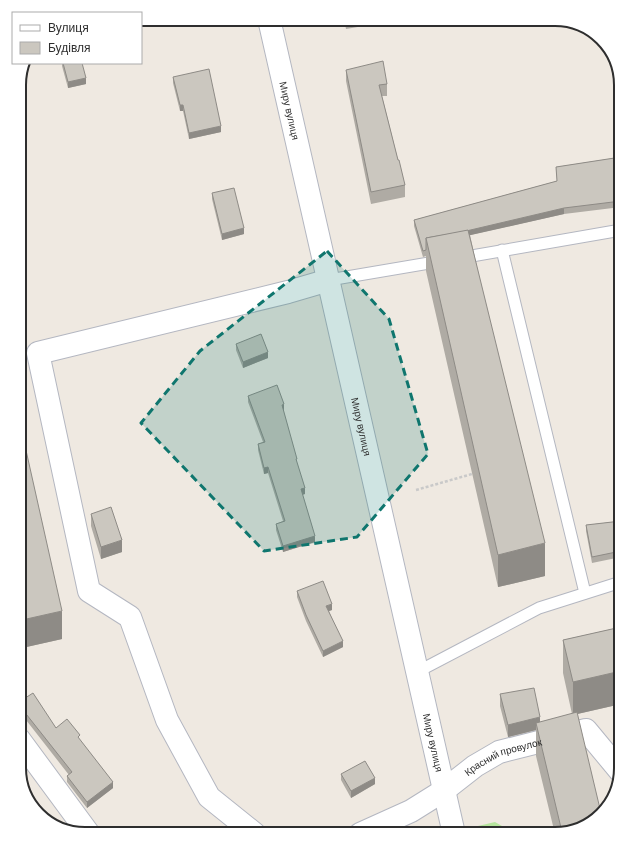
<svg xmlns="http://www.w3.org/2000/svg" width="640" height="853" font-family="'DM Sans',sans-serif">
	<rect width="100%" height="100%" fill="#efe9e1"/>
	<path fill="#b6e59e" d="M495,822L502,826L503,834H473L472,832L478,826Z"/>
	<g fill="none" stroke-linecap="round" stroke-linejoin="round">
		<defs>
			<g id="lane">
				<path d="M502,250L585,593"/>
				<path d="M460,258L621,230"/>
				<path d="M329,280L441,261"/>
				<path d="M417,672L539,608L621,582"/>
			</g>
			<g id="street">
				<path d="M19,739L89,834"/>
				<path d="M255,834L209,797L167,720L130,617L89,591L38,353L288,292L329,280"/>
				<path id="s1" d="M360,834L411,811L443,791L475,766L499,752L586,730L620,771"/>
			</g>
			<g id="secondary">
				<path id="s2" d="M269,19L454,834"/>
			</g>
		</defs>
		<use href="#lane" stroke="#b4b7c1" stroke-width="13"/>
		<use href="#street" stroke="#b4b7c1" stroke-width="24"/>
		<use href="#secondary" stroke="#b4b7c1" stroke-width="24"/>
		<path stroke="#c9c9c9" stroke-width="2.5" stroke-dasharray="3 2" stroke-linecap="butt" d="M416,490L472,474"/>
		<use href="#lane" stroke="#fff" stroke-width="11"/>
		<use href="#street" stroke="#fff" stroke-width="22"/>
		<use href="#secondary" stroke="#fff" stroke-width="22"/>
	</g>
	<g fill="#afaba4">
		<path d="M344,19H381V23L346,29Z"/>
		<path d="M62,63H82L86,84L68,88L62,66Z"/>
		<path d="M346,70L387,84V96H382L398,160L405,185V197L371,204L346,81Z"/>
		<path d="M173,77L221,132L189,139L183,111H180L173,83Z"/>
		<path d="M621,157V207L564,214L470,235L545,576L498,587L426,271V256L423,257L414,226V220L557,181L556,167Z"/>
		<path d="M212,193L244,234L222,240L212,199Z"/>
		<path d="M236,344L268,358L243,368L236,350Z"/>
		<path d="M248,396L284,410H283L305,494L302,495L315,542L283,552L276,530V524L283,521L268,473L264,474L258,450V444L263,442L248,402Z"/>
		<path d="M19,419L62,639L22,648L19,634Z"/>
		<path d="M91,514L122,552L101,559L91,526Z"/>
		<path d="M621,521V557L592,563L586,531V525Z"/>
		<path d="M297,591L332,610L329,611L343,647L323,657L306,621L297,597Z"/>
		<path d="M621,627V704L577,714L592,823L555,834L536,756V730L508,737L500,706V694L540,722L572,714L563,673V640Z"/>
		<path d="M19,702L56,728L80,740L113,788L87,808L67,782V776L69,775L19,711Z"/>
		<path d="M341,774L375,784L351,798L341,780Z"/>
	</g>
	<g fill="#8e8b86">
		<path d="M86,78V84L68,88V82Z"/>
		<rect x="180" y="105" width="3" height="6"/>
		<path d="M221,126V132L189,139V133Z"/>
		<path d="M564,208V214L462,237V231Z"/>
		<path d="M244,228V234L222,240V234Z"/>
		<path d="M268,352V358L243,368V362Z"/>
		<path d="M284,404V410L282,411V405Z"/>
		<path d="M268,467V473L264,474V468Z"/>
		<path d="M305,488V494L301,495V489Z"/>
		<path d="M315,536V542L283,552V546Z"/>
		<path d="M122,540V552L101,559V547Z"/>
		<path d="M545,543V576L498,587V555Z"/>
		<path d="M332,604V610L326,612V606Z"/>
		<path d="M62,611V639L22,648V620Z"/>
		<path d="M343,641V647L323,657V651Z"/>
		<path d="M621,671V704L573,715V682Z"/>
		<path d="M540,717V729L536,723V730L508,737V725Z"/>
		<path d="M375,778V784L351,798V791Z"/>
		<path d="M113,782V788L87,808V802Z"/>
	</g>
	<g fill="#cbc7bf" stroke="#8e8b86">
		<path d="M383,61L387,84L379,85L398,160H399L405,185L371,192L346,70Z"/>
		<path d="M63,63H82L86,78L68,82Z"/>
		<path d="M209,69L221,126L189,133L183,105H180L173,77Z"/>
		<path d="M621,157V201L564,208L462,232L426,238V250L423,251L414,220L557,181L556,167Z"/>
		<path d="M234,188L244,228L222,234L212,193Z"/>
		<path d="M468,230L545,543L498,555L426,238Z"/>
		<path d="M261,334L268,352L243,362L236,344Z"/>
		<path d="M277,385L284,404L282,405L297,459H296L305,488L301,489L315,536L283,546L276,524L285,521L268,467L264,468L258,444L265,442L248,396Z"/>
		<path d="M19,419L62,611L22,620L19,606Z"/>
		<path d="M111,507L122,540L101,547L91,514Z"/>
		<path d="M621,521V551L592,557L586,525Z"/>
		<path d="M323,581L332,604L326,606L343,641L323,651L306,615L297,591Z"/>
		<path d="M621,627V671L573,682L563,640Z"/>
		<path d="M534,688L540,717L508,725L500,694Z"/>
		<path d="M33,693L56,728L67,719L80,735L78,737L113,782L87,802L67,776L72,772L19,705V702Z"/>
		<path d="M577,712L601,813L592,823L562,832L536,723Z"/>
		<path d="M365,761L375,778L351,791L341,774Z"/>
	</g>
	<path fill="#0f766e" fill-opacity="0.2" stroke="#0f766e" stroke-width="3" stroke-dasharray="8 5" stroke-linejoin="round" d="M327,251L389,319L428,454L357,537L264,551L141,423L200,351Z"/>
	<g text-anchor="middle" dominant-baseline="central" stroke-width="3.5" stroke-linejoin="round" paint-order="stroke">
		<g font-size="10" fill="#2e2e2e" stroke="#fff">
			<text stroke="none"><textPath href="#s2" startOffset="94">Миру вулиця</textPath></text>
			<text stroke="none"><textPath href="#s2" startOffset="418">Миру вулиця</textPath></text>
			<text stroke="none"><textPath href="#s2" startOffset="742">Миру вулиця</textPath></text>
			<text stroke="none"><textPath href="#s1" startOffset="164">Красний провулок</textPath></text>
		</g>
	</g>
	<path d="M0 0H640V853H0ZM85 26H555A59 59 0 0 1 614 85V768A59 59 0 0 1 555 827H85A59 59 0 0 1 26 768V85A59 59 0 0 1 85 26Z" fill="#fff" fill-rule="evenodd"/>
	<path fill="none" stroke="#2e2e2e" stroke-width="2" d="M85 26H555A59 59 0 0 1 614 85V768A59 59 0 0 1 555 827H85A59 59 0 0 1 26 768V85A59 59 0 0 1 85 26Z"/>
	<rect x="12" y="12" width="130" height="52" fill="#ffffff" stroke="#ababab"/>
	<rect x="20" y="25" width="20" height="6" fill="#ffffff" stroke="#ababab"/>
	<text x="48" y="32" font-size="12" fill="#2e2e2e">Вулиця</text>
	<rect x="20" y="42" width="20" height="12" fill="#cbc7bf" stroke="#ababab"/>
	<text x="48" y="52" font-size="12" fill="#2e2e2e">Будівля</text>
</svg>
